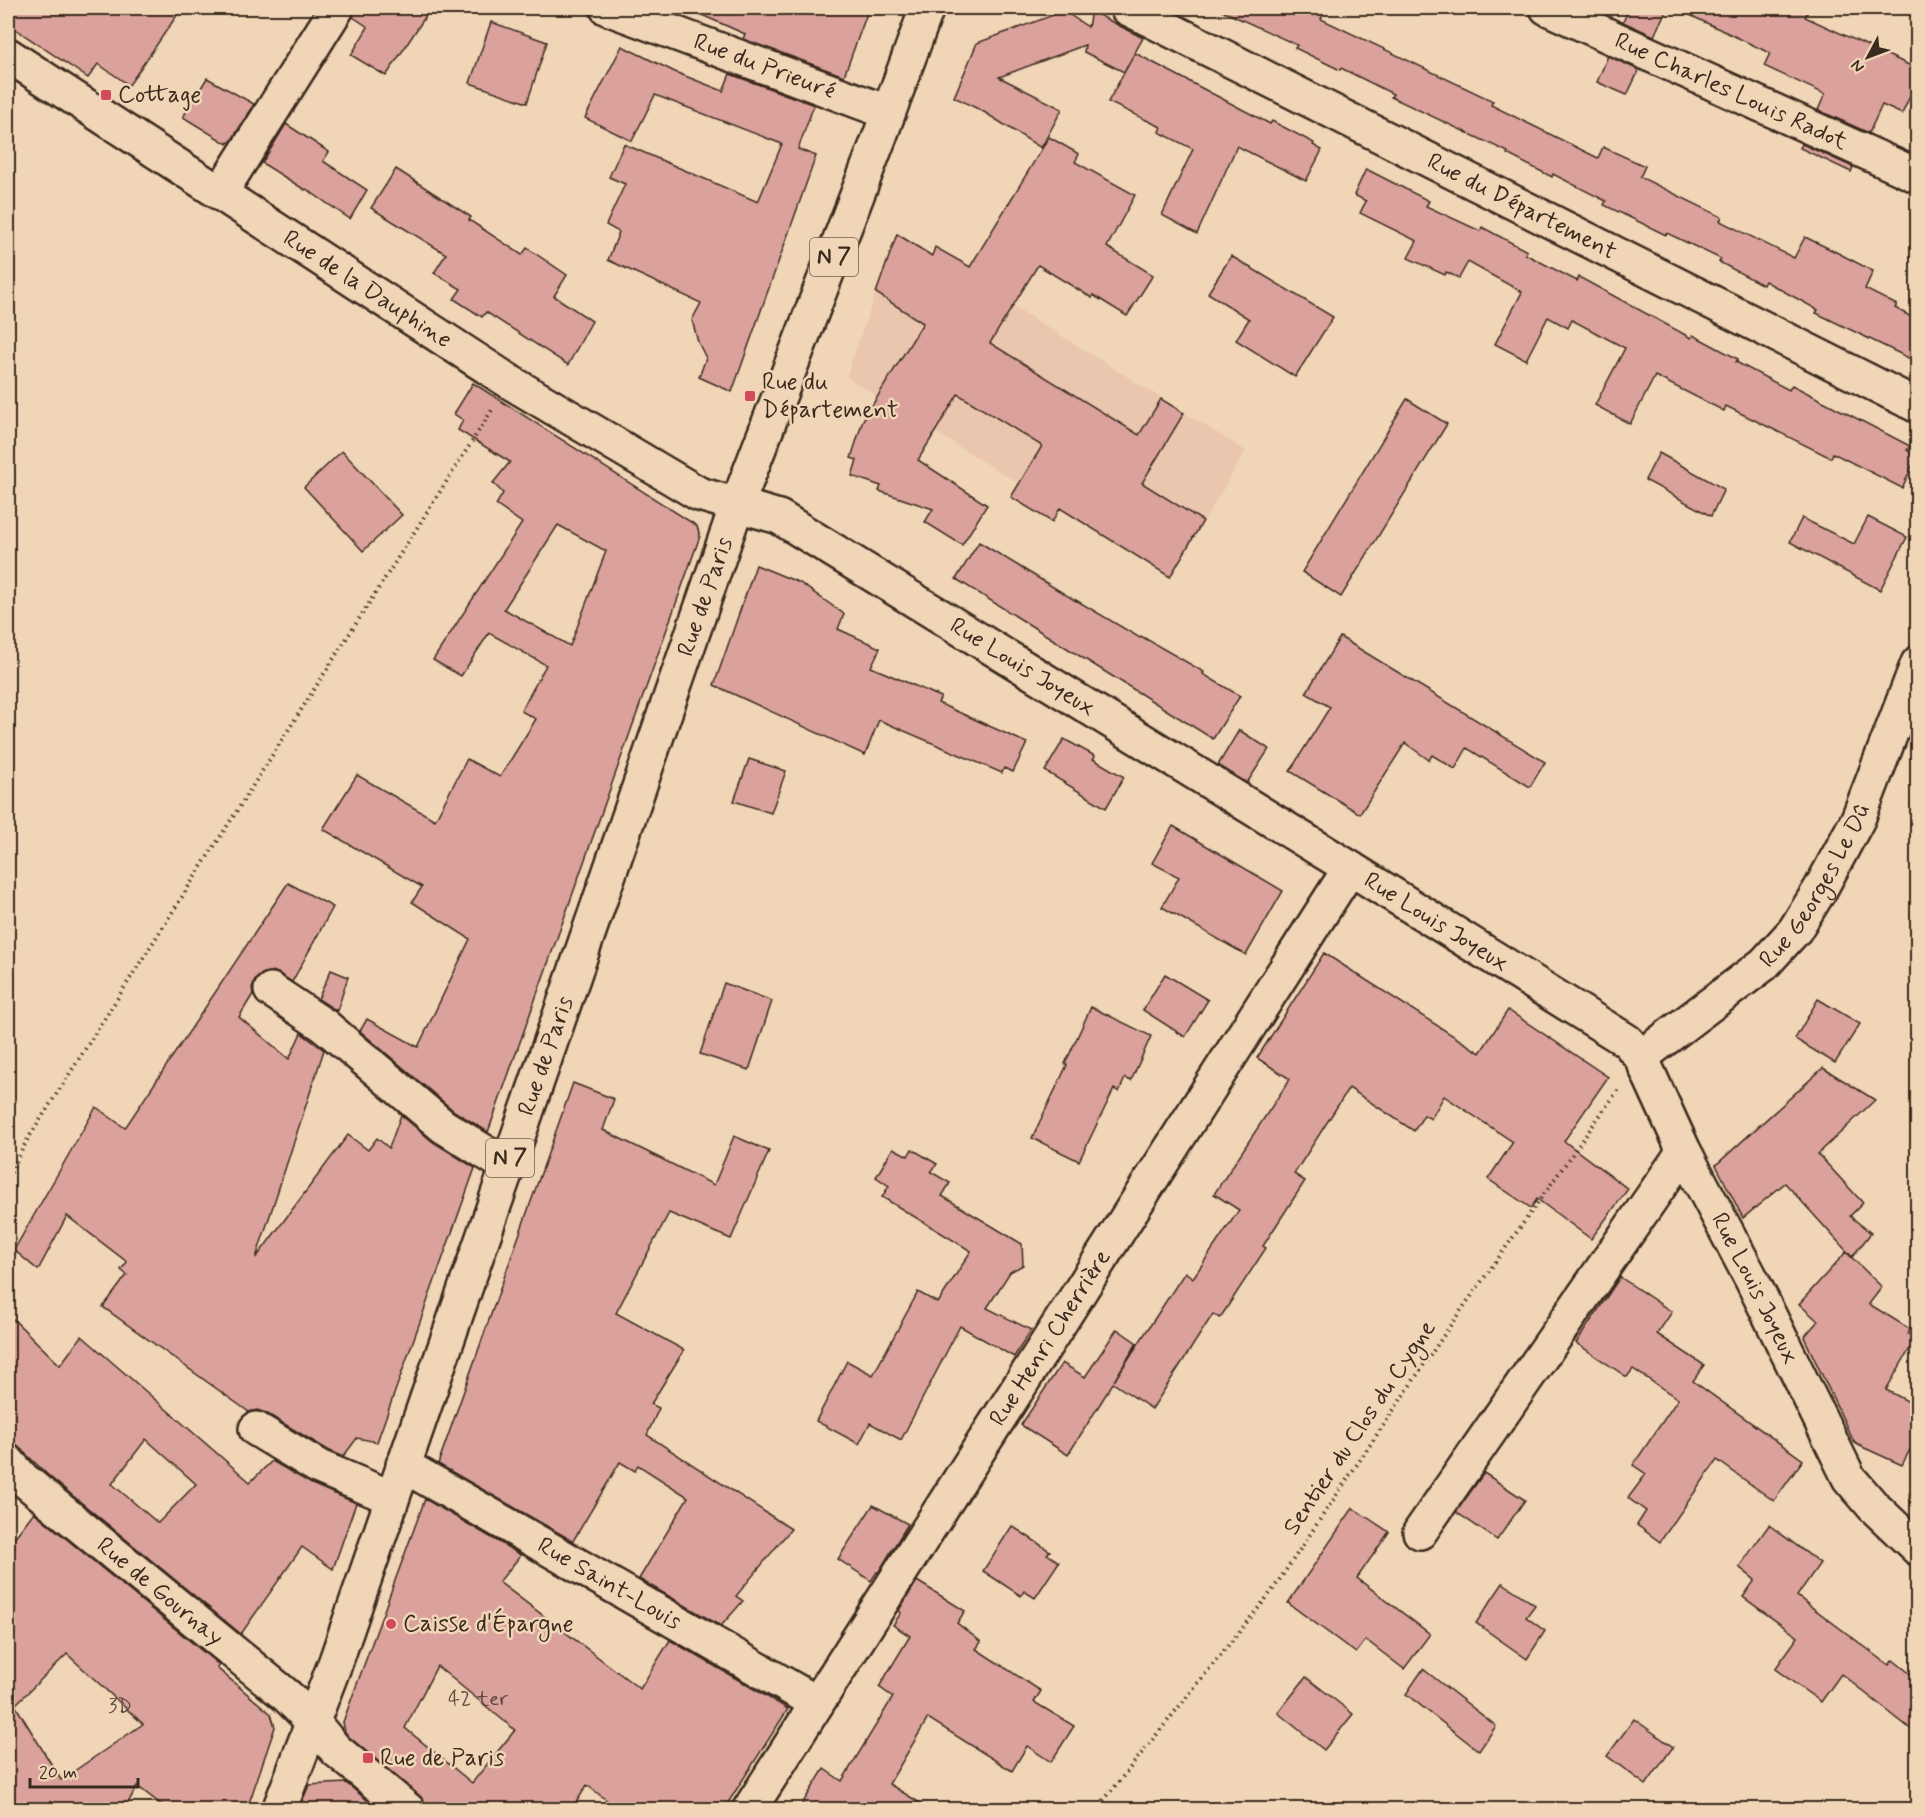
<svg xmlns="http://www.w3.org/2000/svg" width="1925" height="1817" font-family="Mynerve,sans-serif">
	<rect width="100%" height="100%" fill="#f0d6b7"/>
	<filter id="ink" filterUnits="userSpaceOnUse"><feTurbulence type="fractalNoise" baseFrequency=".0167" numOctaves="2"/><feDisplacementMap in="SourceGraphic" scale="12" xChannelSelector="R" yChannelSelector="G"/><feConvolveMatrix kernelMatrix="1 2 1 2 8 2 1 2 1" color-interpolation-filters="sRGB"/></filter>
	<g filter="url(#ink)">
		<path fill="#eac6af" d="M897,233L1246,451L1170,577L846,377Z"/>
		<g fill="#dba19d" stroke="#3b2a1e" stroke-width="1.5" fill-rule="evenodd">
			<path d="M8,8H182L129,85L98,64L88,78L8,24Z"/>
			<path d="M356,8H431L386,76L351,55L368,27L353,17Z"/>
			<path d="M686,8H869L844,76L743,39L745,34Z"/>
			<path d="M1216,8H1327L1321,19L1493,101L1491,105L1598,158L1603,147L1645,166L1640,177L1722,217L1720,221L1794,258L1805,237L1836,252L1873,271L1865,289L1897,305L1895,308L1917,320V362L1816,313L1818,310L1765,281L1763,285L1719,262L1721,259L1667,233L1666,235L1604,205L1606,201L1553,174L1552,177L1507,154L1508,152L1391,97L1393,94L1341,68L1340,70L1295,48L1297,45Z"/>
			<path d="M1629,8H1667L1654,36L1623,22Z"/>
			<path d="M1675,8H1810L1805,17L1909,65L1917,70V80L1902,114L1882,105L1869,133L1818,110L1825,94L1764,66L1770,53Z"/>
			<path d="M1064,11L1088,27L1091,11L1143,38L1124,72L1084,52L1085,45L999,77L1062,109L1041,148L984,112L954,97L977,43Z"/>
			<path d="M491,22L547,42L527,103L470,83Z"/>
			<path d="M622,46L675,72L723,91L730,74L814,105L798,149L816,156L732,392L699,377L706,358L698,342L692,320L701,303L608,260L619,232L606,225L625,184L609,177L624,144L758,202L782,144L655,95L632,141L585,118Z"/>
			<path d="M1135,53L1270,124L1272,121L1314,143L1313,145L1322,150L1306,181L1237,146L1197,234L1162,215L1193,149L1159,132L1161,127L1108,102Z"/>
			<path d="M1608,56L1639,70L1627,95L1597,82Z"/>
			<path d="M207,78L254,104L230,143L228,142L227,144L183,117Z"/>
			<path d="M286,124L329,152L323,161L367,190L350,219L306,189L305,190L262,163Z"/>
			<path d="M1049,137L1079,154L1075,162L1135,195L1107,247L1153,275L1127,316L1093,295L1092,298L1038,265L990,343L1139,435L1161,399L1184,413L1142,483L1203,521L1170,577L1060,508L1052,522L1011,497L1042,446L958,394L918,460L987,505L962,545L925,522L933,509L879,491L881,486L852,476L857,460L851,458L863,420L923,323L876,293L897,234L932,256L935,247L970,267Z"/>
			<path d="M1802,144L1853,167L1851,172L1800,148Z"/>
			<path d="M396,169L471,217L469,220L522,255L527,248L567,275L554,296L592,321L568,365L486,312L482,317L454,299L461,289L434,273L446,254L371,208Z"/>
			<path d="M1366,169L1429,201L1426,206L1480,231L1482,227L1527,251L1525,254L1577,281L1579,277L1691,338L1693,335L1738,359L1736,362L1789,390L1792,385L1910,446L1907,450L1917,456L1902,488L1833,453L1831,458L1726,406L1724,411L1655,376L1630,424L1595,405L1625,348L1572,320L1568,328L1548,317L1526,360L1495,344L1522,292L1468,262L1459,278L1446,272L1445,275L1408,258L1417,241L1360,213L1366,201L1354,195Z"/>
			<path d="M1231,256L1333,317L1295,377L1236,340L1249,319L1208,293Z"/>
			<path d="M473,383L697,526L700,536L488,1132L454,1111L360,1031L367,1019L418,1047L470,939L412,902L422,887L323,829L357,775L435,820L467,759L500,777L536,719L521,711L546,665L489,633L461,676L433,660L522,523L496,505L503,493L493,483L510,462L458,430L463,420L454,414ZM558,525L606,551L570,646L504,609Z"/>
			<path d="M1407,399L1447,424L1341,597L1302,572Z"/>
			<path d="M342,451L402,515L363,551L304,487Z"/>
			<path d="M1659,453L1724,489L1711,516L1645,480Z"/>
			<path d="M1868,517L1907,537L1880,590L1790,542L1802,518L1854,544Z"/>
			<path d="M979,542L1076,601V600L1140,638L1141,636L1204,672L1203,674L1240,696L1213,739L956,579Z"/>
			<path d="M756,565L800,583L844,614L838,629L880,648L871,667L941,697L938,703L1027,743L1013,772L1004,768L1002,773L879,720L865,755L714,685Z"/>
			<path d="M1340,637L1545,762L1530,787L1467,748L1455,769L1432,755L1429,760L1405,743L1360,814L1290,771L1330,707L1306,693Z"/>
			<path d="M1239,730L1269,749L1247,783L1218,765Z"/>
			<path d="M1064,739L1095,756L1093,759L1124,777L1106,808L1045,771Z"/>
			<path d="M749,759L786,771L771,813L734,801Z"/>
			<path d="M1173,826L1283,891L1246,955L1162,907L1179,877L1152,863Z"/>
			<path d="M288,883L333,907L292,982L273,971L262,974L255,980L252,988L253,994L239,1017L289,1059L301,1033L324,1050L256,1258L348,1135L368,1150L377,1138L389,1148L401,1115L433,1142L475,1168L377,1442L357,1438L343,1457L328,1450L266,1413L257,1410L249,1412L103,1307L127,1275L121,1270L127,1262L67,1216L38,1270L14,1250L96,1107L125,1128Z"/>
			<path d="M1324,953L1480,1053L1508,1010L1608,1077L1564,1141L1628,1189L1591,1239L1537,1199L1531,1208L1488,1179L1513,1142L1444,1096L1431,1119L1424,1115L1414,1131L1349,1088L1294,1174L1305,1181L1263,1246L1266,1248L1220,1318L1213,1314L1152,1409L1113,1383L1068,1455L1021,1425L1062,1363L1085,1377L1117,1329L1137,1343L1114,1381L1185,1272L1193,1278L1239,1210L1214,1194L1290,1079L1257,1058Z"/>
			<path d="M331,970L348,977L337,1011L318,999Z"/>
			<path d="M1165,974L1208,1000L1185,1037L1143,1010Z"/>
			<path d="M724,983L772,1001L749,1070L700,1054Z"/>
			<path d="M1818,999L1860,1024L1835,1063L1795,1039Z"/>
			<path d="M1091,1007L1151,1036L1131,1081L1125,1078L1119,1092L1114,1089L1079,1161L1032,1138L1067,1065L1065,1064Z"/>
			<path d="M1823,1068L1875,1100L1818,1154L1863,1203L1850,1216L1871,1233L1852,1257L1785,1183L1743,1218L1716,1165Z"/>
			<path d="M573,1083L614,1099L603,1130L714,1185L734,1136L769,1151L731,1239L669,1213L616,1313L684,1350L651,1404L659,1408L647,1435L791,1529L736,1596L743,1601L721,1626L639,1579L688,1497L638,1465L635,1471L620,1462L573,1541L438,1464Z"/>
			<path d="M893,1148L908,1156L912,1149L937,1164L931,1172L950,1183L942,1196L1022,1244L1023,1265L1010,1272L987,1308L1031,1330L1014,1357L960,1326L901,1440L870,1423L859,1444L816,1421L847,1361L873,1375L918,1292L938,1303L971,1251L882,1197L889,1186L876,1177Z"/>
			<path d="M1846,1252L1882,1287L1869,1304L1910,1329L1908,1334L1916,1338L1886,1390L1917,1406V1436L1902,1465L1858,1445L1854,1442L1804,1337L1818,1321L1799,1304Z"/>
			<path d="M1620,1277L1672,1312L1657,1334L1704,1365L1693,1381L1803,1460L1774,1501L1717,1460L1660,1542L1637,1525L1646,1511L1628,1498L1646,1474L1633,1465L1678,1399L1633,1369L1627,1377L1576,1343Z"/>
			<path d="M8,1314L60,1365L82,1336L250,1482L272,1461L312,1484L356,1503L333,1569L302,1547L241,1634L50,1477L8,1437ZM146,1439L196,1484L158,1523L112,1484Z"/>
			<path d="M1484,1473L1525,1500L1497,1540L1456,1512Z"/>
			<path d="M425,1499L521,1555L499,1582L640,1689L670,1640L788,1709L724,1809H618L587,1785L572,1809H426L425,1803L420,1796L349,1737L345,1732L343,1722ZM437,1666L515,1730L472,1783L405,1728Z"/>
			<path d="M873,1505L908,1524L878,1573L877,1572L871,1581L838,1559Z"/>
			<path d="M1353,1508L1389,1532L1357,1578L1430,1634L1404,1669L1366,1640L1356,1653L1288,1603Z"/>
			<path d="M34,1512L219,1665L217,1668L271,1714L275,1727L247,1809H167L137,1786L125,1809H8V1546ZM67,1654L143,1724L61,1780L15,1705Z"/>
			<path d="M1769,1525L1820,1563L1797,1596L1889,1665L1893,1660L1917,1679V1734L1841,1674L1821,1702L1775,1669L1798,1637L1743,1597L1755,1580L1739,1567Z"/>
			<path d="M1012,1526L1050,1551L1047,1554L1059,1562L1035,1598L1024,1591L1021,1596L983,1571Z"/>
			<path d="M917,1581L965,1611L957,1623L981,1642L976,1649L1041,1691L1034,1702L1074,1726L1051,1762L1027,1746L1012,1771L928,1718L889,1784L930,1809H799L824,1769L842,1781L893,1697L879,1687L910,1636L893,1625L901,1613L899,1610Z"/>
			<path d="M1503,1583L1535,1605L1526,1617L1545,1631L1527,1659L1476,1623Z"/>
			<path d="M1423,1669L1496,1726L1479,1751L1406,1694Z"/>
			<path d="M1306,1677L1353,1714L1324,1750L1278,1713Z"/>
			<path d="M1634,1719L1673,1747L1646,1785L1607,1756Z"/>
			<path d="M346,1783L378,1809H299L309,1785Z"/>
		</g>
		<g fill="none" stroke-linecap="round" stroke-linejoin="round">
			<defs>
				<g id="minor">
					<path id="s1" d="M607,8L887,112"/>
					<path id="s2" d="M1127,8L1918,406"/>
					<path id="s3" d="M1547,8L1918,176"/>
					<path id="s4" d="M8,55L510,382L699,494L779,517L1350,868L1627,1041L1641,1057L1684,1151L1752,1280L1849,1478L1873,1506L1918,1549"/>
					<path d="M221,192L337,8"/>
					<path d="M271,990L325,1026L443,1126L507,1166"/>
					<path id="s5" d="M1641,1057L1764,964L1795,930L1821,888L1858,819L1918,663"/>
					<path d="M256,1429L319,1467L392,1498"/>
					<path id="s6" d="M8,1462L23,1479L287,1696L312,1721L336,1750L408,1810"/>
					<path id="s7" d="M403,1465L817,1703"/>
					<path d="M1420,1532L1684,1151"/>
					<path id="s8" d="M749,1810L1350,868"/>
				</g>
				<g id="major">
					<path id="s9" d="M279,1810L336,1661L737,505L880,136L927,8"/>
				</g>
			</defs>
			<use href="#minor" stroke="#3b2a1e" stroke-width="38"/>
			<use href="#major" stroke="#3b2a1e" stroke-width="38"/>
			<g stroke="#3b2a1e" stroke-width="4" stroke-dasharray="1.5 4.5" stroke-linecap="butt">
				<path d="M8,1178L26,1142L492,410"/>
				<path d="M1096,1810L1272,1591L1452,1323L1618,1090"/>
			</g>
			<use href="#minor" stroke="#f0d6b7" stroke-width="33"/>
			<use href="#major" stroke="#f0d6b7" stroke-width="33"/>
		</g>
	</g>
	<g fill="#d1495b" stroke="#f0d6b7" stroke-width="2">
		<rect x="100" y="89" width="12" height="12" rx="3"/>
		<rect x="744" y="390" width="12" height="12" rx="3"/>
		<circle cx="391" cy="1624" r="6"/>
		<rect x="362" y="1752" width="12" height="12" rx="3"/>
	</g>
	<g text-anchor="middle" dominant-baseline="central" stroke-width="5" stroke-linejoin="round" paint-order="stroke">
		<g font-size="21" fill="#63483e">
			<text x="478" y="1699">42 ter</text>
			<text x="120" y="1706">3D</text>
		</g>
		<g fill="#f0d6b7" stroke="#715e4c" stroke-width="1.5">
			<rect x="810" y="238" width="48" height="38" rx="4.5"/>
			<rect x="486" y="1139" width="48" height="38" rx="4.5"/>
		</g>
		<g font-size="22" font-weight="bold" fill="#3b2a1e">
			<text x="834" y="257">N 7</text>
			<text x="510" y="1158">N 7</text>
		</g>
		<g font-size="24" fill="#3b2a1e" stroke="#f0d6b7">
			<text stroke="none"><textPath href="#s1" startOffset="168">Rue du Prieuré</textPath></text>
			<text stroke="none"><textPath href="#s3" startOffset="202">Rue Charles Louis Radot</textPath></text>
			<text stroke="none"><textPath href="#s2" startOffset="442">Rue du Département</textPath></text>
			<text stroke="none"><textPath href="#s4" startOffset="429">Rue de la Dauphine</textPath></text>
			<text stroke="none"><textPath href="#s9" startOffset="1286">Rue de Paris</textPath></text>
			<text stroke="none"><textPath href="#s4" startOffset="1188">Rue Louis Joyeux</textPath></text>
			<text stroke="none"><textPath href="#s5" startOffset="248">Rue Georges Le Dû</textPath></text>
			<text stroke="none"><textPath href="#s4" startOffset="1674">Rue Louis Joyeux</textPath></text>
			<text stroke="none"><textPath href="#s9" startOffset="800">Rue de Paris</textPath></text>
			<text stroke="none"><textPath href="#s4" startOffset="2178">Rue Louis Joyeux</textPath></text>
			<text stroke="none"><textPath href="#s8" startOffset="560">Rue Henri Cherrière</textPath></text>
			<text transform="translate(1360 1428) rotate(-56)">Sentier du Clos du Cygne</text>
			<text stroke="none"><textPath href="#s7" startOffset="238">Rue Saint-Louis</textPath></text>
			<text stroke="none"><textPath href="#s6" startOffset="200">Rue de Gournay</textPath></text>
		</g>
		<g font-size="24" fill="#3b2a1e" stroke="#f0d6b7" text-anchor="start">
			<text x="118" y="95">Cottage</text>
			<text x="762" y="382">Rue du<tspan x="762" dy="28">Département</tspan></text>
			<text x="403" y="1624">Caisse d'Épargne</text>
			<text x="380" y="1758">Rue de Paris</text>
		</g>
	</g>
	<rect width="1925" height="1817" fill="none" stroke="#f0d6b7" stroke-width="30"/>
	<rect x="15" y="15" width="1895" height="1787" fill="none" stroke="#3b2a1e" stroke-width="2" filter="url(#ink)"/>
	<g transform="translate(1868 57) rotate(229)" stroke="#f0d6b7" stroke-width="4.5" paint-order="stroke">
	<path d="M0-4.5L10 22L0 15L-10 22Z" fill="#3b2a1e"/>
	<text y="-9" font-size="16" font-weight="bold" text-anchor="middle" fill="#3b2a1e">N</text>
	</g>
	<path d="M30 1778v9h108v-9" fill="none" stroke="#3b2a1e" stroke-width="3"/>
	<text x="39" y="1778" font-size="18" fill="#3b2a1e" stroke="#f0d6b7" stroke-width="4.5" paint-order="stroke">20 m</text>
</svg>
